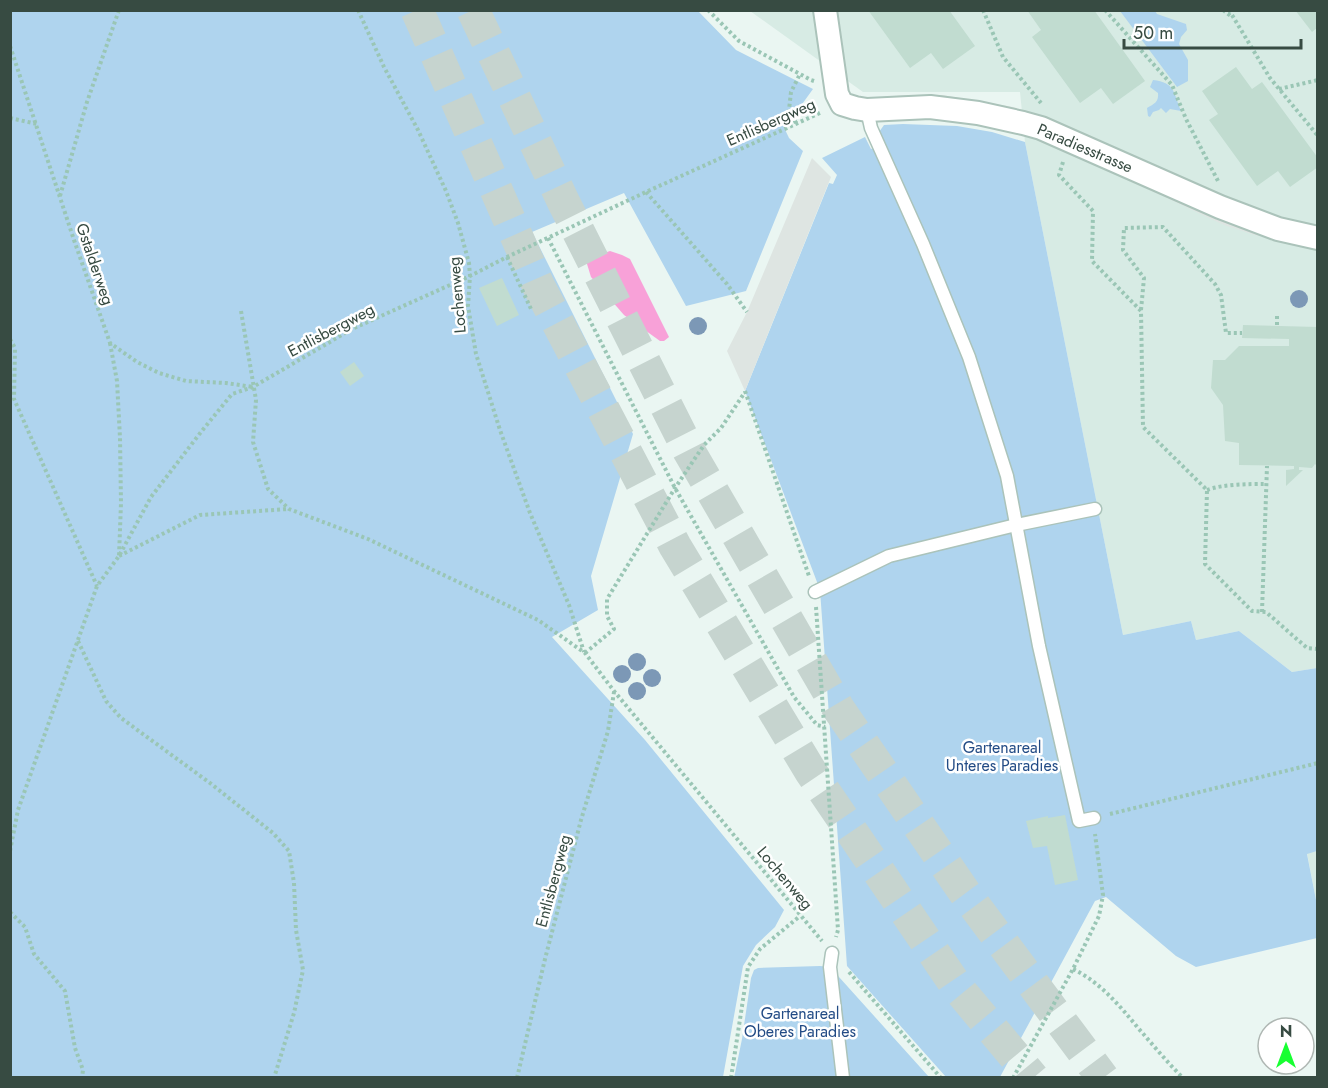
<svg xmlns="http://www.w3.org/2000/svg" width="1328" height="1088" font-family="Jost,sans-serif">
	<rect width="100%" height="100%" fill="#eaf6f2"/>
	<g fill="#d7ebe4">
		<path d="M750,11H1317V668L1292,672L1239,631L1196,640L1191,621L1123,635L1025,142L1020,92H863Z"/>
		<path d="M1317,851V905L1307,853Z"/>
	</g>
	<g fill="#afd4ee">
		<path d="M10,11H698L736,50L813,89L800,107L781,121L789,138L803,151L746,291L686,306L624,193L532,232L633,434L591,576L598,610L552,637L645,740L784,910L775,927L756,945L743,966L723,1077H11Z"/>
		<path d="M1120,11H1155L1157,14L1186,24L1187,30L1181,37L1179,44L1188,60V81L1177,87Z"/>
		<path d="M1153,80C1175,83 1173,91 1181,111L1170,109L1166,113L1161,108L1159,110L1153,112L1150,117L1148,116L1147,108C1154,104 1159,102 1158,93L1150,87Z"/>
		<path d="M903,124L957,126L992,132L1025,142L1123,635L1191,621L1196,640L1239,631L1292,672L1317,668V851L1307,854L1317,905V938L1196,967L1176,956L1106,897L1095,901L1000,1077H946L847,966L820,590L745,391L829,183L833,184L837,175L822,158L865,137L871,149L885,143L879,132L884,125Z"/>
		<path d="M820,966L830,967L929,1077L734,1078L742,1039L751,978L754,970L758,968Z"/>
	</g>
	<g fill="#dee5e2">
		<path d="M907,95H942L1013,107L1040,115L1083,133L1080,140L884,104L883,97Z"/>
		<path d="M812,158L831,177L745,391L727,351L747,312Z"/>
		<path d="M1095,164L1260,229L1258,236L1224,225Z"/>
	</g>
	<path fill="#f8a1d8" d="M610,251L622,255L630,259L669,337L664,341H660L624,315L591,277L587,264V259Z"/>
	<g fill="#c1dcd0">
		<path d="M868,10H949L975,46L943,69L931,53L910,68Z"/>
		<path d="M1027,10H1094L1145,81L1113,104L1101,88L1080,103L1032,37L1041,30Z"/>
		<path d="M1295,10H1318V27L1312,32Z"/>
		<path d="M1236,67L1252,89L1262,82L1318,158V167L1290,187L1278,171L1257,186L1209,120L1218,114L1202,91Z"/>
		<path d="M502,278L519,315L497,326L479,288Z"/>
		<path d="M1243,325L1318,327V467L1315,464L1312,468L1299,467V470H1303L1286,486V470L1294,469V466L1239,465V443L1225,441L1223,405L1211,388L1213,360H1225L1239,346H1289V339L1242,338Z"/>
		<path d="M354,362L364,376L350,386L340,372Z"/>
		<path d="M1065,815L1078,880L1055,885L1047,846L1033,848L1026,821L1048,816V818Z"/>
	</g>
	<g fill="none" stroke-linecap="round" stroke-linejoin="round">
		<g stroke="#c6d4cf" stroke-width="33" stroke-dasharray="33 16" stroke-linecap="butt">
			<path d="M417,10L538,285L675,546L811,772L957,987L1033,1078"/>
			<path d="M473,10L563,201L689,451L838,708L965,893L1103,1078"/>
		</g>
		<defs>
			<g id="lane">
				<path d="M867,110L871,128L923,244L969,357L1007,476L1039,646L1079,821L1094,818"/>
				<path d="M815,592L889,556L1016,525L1095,509"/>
				<path d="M832,953L830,967L843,1078"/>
			</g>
			<path id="street" d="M825,10L837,94L842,104L855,108L867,110L930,107L978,113L1023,123L1041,128L1220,207L1278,229L1318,238"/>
		</defs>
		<use href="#lane" stroke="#abc3ba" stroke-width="15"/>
		<use href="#street" stroke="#abc3ba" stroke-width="26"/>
		<g stroke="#9ac6b5" stroke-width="4" stroke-dasharray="3 3" stroke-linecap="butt">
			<path d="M358,10L384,67L418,130L446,191L458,223L469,263L470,276L468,306L476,354L500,430L530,513L569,605L584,652"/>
			<path d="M708,10L739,41L811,80L814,81"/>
			<path d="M983,10L1003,57L1041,103"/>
			<path d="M1105,10L1172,85L1186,119L1218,181"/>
			<path d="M1223,10L1232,17"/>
			<path d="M1229,10L1270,78L1318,136"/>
			<path d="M10,46L74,240L110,343L137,362L159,373L186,381L226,383L253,387"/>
			<path d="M1279,89L1318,80"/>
			<path d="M10,118L37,124"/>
			<path d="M796,123L789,110L791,92L800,74"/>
			<path d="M1063,162L1059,175L1093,211L1092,261L1141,311L1143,427L1207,490L1205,564L1252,611L1266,612L1307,648L1318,649"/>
			<path d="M646,192L727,284L747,312"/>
			<path d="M60,196L87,102L119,10"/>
			<path d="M548,238L675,488L794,697L817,725L825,727"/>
			<path d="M507,257L531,309"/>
			<path d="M1141,310L1144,278L1123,250L1124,228L1163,227L1215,284L1221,295L1226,333H1242"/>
			<path d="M241,311L256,400L253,442L268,489L289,509L368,539L538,620L585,653L614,691L822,941"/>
			<path d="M1277,316V326"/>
			<path d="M10,339L15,348L14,399L97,586"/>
			<path d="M110,343L117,381L120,438L121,503L119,556"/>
			<path d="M745,391L809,576"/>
			<path d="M1207,490C1223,484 1249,484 1266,484"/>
			<path d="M119,556L200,515L288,509"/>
			<path d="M816,607L838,930L836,937"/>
			<path d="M1262,612L1267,466"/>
			<path d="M78,641L106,701L121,718L210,783L273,833L289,851L294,883L296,930L303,970L294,1013L274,1078"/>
			<path d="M585,653L614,629L607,616V599L675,488L704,445L721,428L745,392"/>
			<path d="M1110,814L1318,763"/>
			<path d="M10,851L18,810L97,586L119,556L151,497L201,432L232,394L253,387L352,329L470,276L507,257L646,192L822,112"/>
			<path d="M10,912L25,927L34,954L65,991L75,1048L83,1070L82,1078"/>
			<path d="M1073,969C1101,983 1119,1005 1139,1029C1153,1045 1167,1062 1183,1078"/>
			<path d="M849,972L941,1078"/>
			<path d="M517,1078L545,959L581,820L608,731L614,692"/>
			<path d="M731,1078L748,967L760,949L800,916"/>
			<path d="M1013,1078L1073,969L1099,916L1103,895L1095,834"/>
		</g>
		<use href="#lane" stroke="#fff" stroke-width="12"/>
		<use href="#street" stroke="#fff" stroke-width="22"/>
	</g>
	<g fill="#7c98b6">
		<circle cx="1299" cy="299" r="9"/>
		<circle cx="698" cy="326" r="9"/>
		<circle cx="637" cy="662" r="9"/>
		<circle cx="622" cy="674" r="9"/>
		<circle cx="652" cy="678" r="9"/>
		<circle cx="637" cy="691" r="9"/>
	</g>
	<g text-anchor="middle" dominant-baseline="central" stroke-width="5" stroke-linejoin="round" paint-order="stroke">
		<g font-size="16" fill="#374b42" stroke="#fff">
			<text transform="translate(771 122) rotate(-24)">Entlisbergweg</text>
			<text transform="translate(1085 148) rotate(23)">Paradiesstrasse</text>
			<text transform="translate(95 264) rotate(71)">Gstalderweg</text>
			<text transform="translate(457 295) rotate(-95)">Lochenweg</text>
			<text transform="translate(331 330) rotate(-28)">Entlisbergweg</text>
			<text transform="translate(785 878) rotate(50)">Lochenweg</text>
			<text transform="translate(553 881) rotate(-75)">Entlisbergweg</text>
		</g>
		<g font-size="16" fill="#224b85" stroke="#fff">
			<text x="1002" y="747">Gartenareal<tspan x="1002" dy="18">Unteres Paradies</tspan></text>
			<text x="800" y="1013">Gartenareal<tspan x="800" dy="18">Oberes Paradies</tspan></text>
		</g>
	</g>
	<rect width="1328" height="1088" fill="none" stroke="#374b42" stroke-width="24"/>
	<g transform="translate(1286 1046)"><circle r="28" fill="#ffffff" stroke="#afb7b3" stroke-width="1.5"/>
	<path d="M0-4.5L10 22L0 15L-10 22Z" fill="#18ff32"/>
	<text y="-9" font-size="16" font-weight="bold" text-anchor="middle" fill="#374b42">N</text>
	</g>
	<path d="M1124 39v9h177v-9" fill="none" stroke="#374b42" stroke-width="3"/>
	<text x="1133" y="39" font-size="18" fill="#374b42" stroke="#ffffff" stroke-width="4.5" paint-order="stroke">50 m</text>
</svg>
